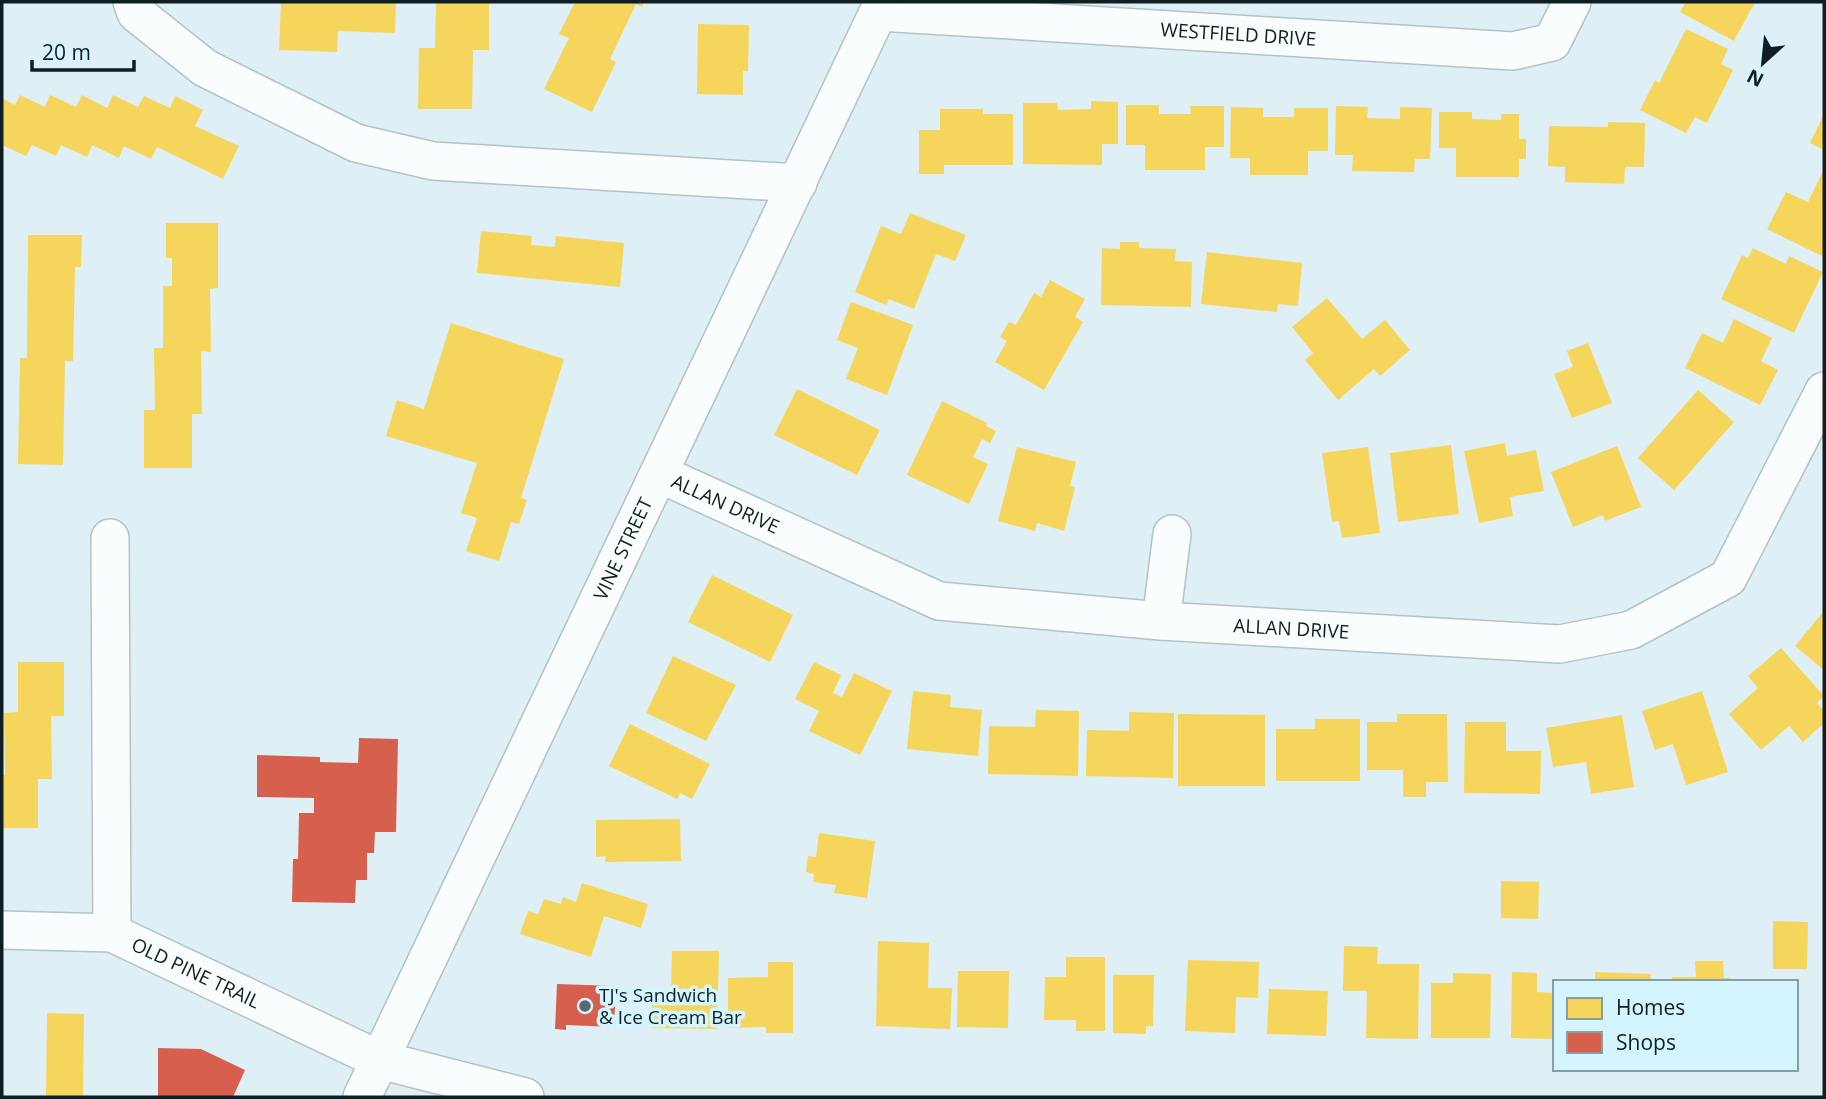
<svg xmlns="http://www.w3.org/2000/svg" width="1826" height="1099" font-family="'Open Sans',sans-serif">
	<rect width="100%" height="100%" fill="#def0f5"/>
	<g fill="#f6d55c">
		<path d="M281,2H396L395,33L338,31L337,52L279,50Z"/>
		<path d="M436,2H489V50H473L472,109H418L419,48H435Z"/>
		<path d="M575,2H644L642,7L636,4L610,59L616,62L592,112L544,89L569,38L559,34Z"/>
		<path d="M1686,2H1755L1734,41L1680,12Z"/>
		<path d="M698,24L749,25L748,71H743V95L697,94Z"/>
		<path d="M1686,29L1728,49L1721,64L1733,70L1707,123L1695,117L1686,133L1640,110L1655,80L1659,83Z"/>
		<path d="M20,95L45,107L50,95L76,107L82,95L107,108L113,95L138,107L144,96L170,108L175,96L203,110L195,126L239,146L223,179L157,147L151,159L124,146L119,158L92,145L87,157L61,145L56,156L32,145L26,156L2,145V98L15,105Z"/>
		<path d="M1091,101L1118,102V144H1102V165L1023,164V103H1057L1058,110L1091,109Z"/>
		<path d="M1126,105H1159V114H1191L1190,106H1224V147H1205V170H1145V145H1126Z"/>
		<path d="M1336,106L1368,107L1367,118L1400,119V107L1432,108L1430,159H1415L1414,172L1352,171L1353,155H1335Z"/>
		<path d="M1231,107L1263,108V117H1294V108H1328V151H1308V175H1250V158H1230Z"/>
		<path d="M940,109H983V114H1013V165H944V174H919V130H940Z"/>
		<path d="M1439,112H1472V119L1501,120V114H1519V139H1526V159H1519V177H1456V148H1439Z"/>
		<path d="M1824,114V150L1810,143Z"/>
		<path d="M1608,122L1645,123L1644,167H1625L1624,184L1565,182V167L1548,166L1549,126L1608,127Z"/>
		<path d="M1824,169V257L1767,229L1786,192L1808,202Z"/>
		<path d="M910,213L966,235L955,261L936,254L914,309L889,299L886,305L855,292L881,226L901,234Z"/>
		<path d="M166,223H218V288L210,289L211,352L201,351L202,414H192V468H144V410H155L154,348H163V286H172V258H166Z"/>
		<path d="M481,231L532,236L531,245L555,247L556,236L624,243L620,287L477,273Z"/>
		<path d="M28,235H82L81,267H75L73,361H65L63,465L18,464L20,358H27Z"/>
		<path d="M1120,242H1139V248L1176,249L1175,261L1192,262L1191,307L1101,305L1102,248L1120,249Z"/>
		<path d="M1753,248L1786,264L1789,256L1823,272L1794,333L1721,299L1742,255L1748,258Z"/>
		<path d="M1207,252L1302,263L1298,306L1278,304L1277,312L1201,304Z"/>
		<path d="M1050,280L1085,299L1075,317L1083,322L1044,390L995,362L1007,341L1000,337L1009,322L1016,325L1034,293L1041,297Z"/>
		<path d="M1327,298L1362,339L1385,320L1410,350L1380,376L1374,369L1338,400L1305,360L1313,353L1292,327Z"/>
		<path d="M851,302L913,325L887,395L846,379L858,348L837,340Z"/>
		<path d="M1734,319L1772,338L1761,361L1778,370L1760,405L1685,368L1702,333L1723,343Z"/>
		<path d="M451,323L564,359L521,498L527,500L519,524L511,522L499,561L466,551L477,518L461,513L477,463L386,436L397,400L424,409Z"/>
		<path d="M1588,343L1612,403L1572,418L1554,374L1573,367L1567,351Z"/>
		<path d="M797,389L880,430L857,475L774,435Z"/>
		<path d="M1698,390L1734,422L1674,490L1638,458Z"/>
		<path d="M942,401L987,423L986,426L996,431L990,443L982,439L973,457L988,464L969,504L907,475Z"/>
		<path d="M1505,443L1507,456L1536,450L1544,491L1510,497L1513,516L1479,523L1464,451Z"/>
		<path d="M1451,445L1459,514L1398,522L1390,453Z"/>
		<path d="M1617,446L1641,507L1605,521L1603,515L1573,527L1551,472Z"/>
		<path d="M1017,447L1076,462L1070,486L1075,487L1064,531L1037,523L1035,531L998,521Z"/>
		<path d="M1368,447L1380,533L1342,538L1339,521L1332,522L1322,453Z"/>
		<path d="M712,575L793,615L770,662L688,622Z"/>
		<path d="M1824,611V670L1795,646Z"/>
		<path d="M1781,648L1824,696L1817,703L1824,711V723L1803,742L1789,726L1761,750L1729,714L1758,688L1748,676Z"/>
		<path d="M673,656L736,685L706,741L646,713Z"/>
		<path d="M18,662H64V716H51L52,779H38V828H2V775H5L4,713L18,712Z"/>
		<path d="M814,662L841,675L833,693L842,697L854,673L892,691L860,755L809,731L819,711L795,699Z"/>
		<path d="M913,691L951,695L950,707L982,710L978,756L907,749Z"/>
		<path d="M1702,691L1728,772L1686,785L1673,744L1655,750L1642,711Z"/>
		<path d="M1036,710L1079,711L1078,776L988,774L989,726L1035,727Z"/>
		<path d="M1129,712L1174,713L1173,778L1086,776L1087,730L1129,731Z"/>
		<path d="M1178,714L1265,715V786H1178Z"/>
		<path d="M1397,714H1447L1448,782H1426V797H1403V770H1367V722H1397Z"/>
		<path d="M1622,715L1634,787L1591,794L1586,762L1553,767L1546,728Z"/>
		<path d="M1315,719H1360V781H1276V729H1315Z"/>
		<path d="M1465,722H1506V751H1541L1540,794L1464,793Z"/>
		<path d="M630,724L710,764L692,799L680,793L677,799L609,766Z"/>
		<path d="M680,819L681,861L605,862L606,856L596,857V820Z"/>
		<path d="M819,833L875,841L867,898L834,893L836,885L813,882L814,874L806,872L808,856L816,857Z"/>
		<path d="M1501,881L1539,882L1538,919L1501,918Z"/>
		<path d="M582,883L648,904L641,928L604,916L591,957L520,934L528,911L538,914L544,899L561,904L563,897L576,902Z"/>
		<path d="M1773,921L1808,922L1807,969H1773Z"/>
		<path d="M878,941L929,943L928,988H952L950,1029L876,1026Z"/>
		<path d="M1344,946L1378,947L1377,964H1419L1418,1039L1366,1038L1367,991H1343Z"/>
		<path d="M672,951H719L717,1029L652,1028V991L671,992Z"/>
		<path d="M1066,957H1105V1031H1076V1020H1044L1045,977H1066Z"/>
		<path d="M1188,960L1259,962L1258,998L1236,997L1235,1033L1185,1031Z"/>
		<path d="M1695,961H1723L1724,978H1729V982H1672V977H1696Z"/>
		<path d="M768,962H793V1033H766V1027L728,1028V978L768,977Z"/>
		<path d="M958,971H1009L1008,1028L957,1027Z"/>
		<path d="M1512,972L1537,973V992L1555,993V1039L1511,1038Z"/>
		<path d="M1595,972L1651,974L1650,982H1595Z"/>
		<path d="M1453,973L1491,974L1490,1038H1431V983H1453Z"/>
		<path d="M1113,975H1154L1153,1026H1146V1034L1113,1033Z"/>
		<path d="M1269,989L1328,991L1326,1036L1267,1034Z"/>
		<path d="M47,1013L84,1014L83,1097H46Z"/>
	</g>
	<g fill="#d6604d">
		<path d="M359,738L398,739L396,832H375L374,853H367V880H356L355,903L292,902L293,859H298L299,813H314V798L257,797V755L320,757V762L358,763Z"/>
		<path d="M557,984L616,986L614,1027L566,1025V1030L555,1029Z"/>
		<path d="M158,1048L201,1049L245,1070L233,1097H158Z"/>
	</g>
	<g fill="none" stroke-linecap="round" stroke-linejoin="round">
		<defs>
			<g id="minor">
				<path d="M132,2L136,13L205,68L356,143L433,161L798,183"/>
				<path id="s1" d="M879,12L1513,51L1552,42L1572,2"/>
				<path id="s2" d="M660,474L939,601L1161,621L1560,644L1631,630L1728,578L1824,391"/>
				<path d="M110,538L112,933"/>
				<path d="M1161,621L1172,534"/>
				<path id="s3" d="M2,930L112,933L380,1060L525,1097"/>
				<path id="s4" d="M362,1097L883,2"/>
			</g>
		</defs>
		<use href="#minor" stroke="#b3c2c6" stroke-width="40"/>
		<use href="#minor" stroke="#fafdfe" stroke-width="37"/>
	</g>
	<circle fill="#57686c" stroke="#d4f5ff" stroke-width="2.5" cx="585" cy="1006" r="7"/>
	<g text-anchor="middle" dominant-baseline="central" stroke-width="7" stroke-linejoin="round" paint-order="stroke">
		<g font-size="19" fill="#0e1e22" stroke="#d4f5ff">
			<text stroke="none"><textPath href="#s1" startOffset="360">WESTFIELD DRIVE</textPath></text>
			<text stroke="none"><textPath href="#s2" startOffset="72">ALLAN DRIVE</textPath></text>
			<text stroke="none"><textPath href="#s4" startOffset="607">VINE STREET</textPath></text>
			<text stroke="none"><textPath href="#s2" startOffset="660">ALLAN DRIVE</textPath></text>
			<text stroke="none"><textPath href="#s3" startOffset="203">OLD PINE TRAIL</textPath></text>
		</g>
		<g font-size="19" fill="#0e1e22" stroke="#d4f5ff" text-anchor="start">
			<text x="599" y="995">TJ's Sandwich<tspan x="599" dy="22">&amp; Ice Cream Bar</tspan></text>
		</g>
	</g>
	<rect width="1826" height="1099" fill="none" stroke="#0e1e22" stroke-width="7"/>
	<rect x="1553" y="980" width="245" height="91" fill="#d4f5ff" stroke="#859fa7" stroke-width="2"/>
	<rect x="1567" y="998" width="35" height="21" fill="#f6d55c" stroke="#859fa7" stroke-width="2"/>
	<text x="1616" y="1015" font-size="21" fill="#0e1e22">Homes</text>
	<rect x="1567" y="1032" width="35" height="21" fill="#d6604d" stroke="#859fa7" stroke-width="2"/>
	<text x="1616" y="1050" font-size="21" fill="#0e1e22">Shops</text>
	<g transform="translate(1763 63) rotate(207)" stroke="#d4f5ff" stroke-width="5" paint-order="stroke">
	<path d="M0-5L12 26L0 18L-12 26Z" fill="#0e1e22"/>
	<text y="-10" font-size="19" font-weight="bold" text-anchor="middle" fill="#0e1e22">N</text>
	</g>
	<path d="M32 60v10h102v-10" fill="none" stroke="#0e1e22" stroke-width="3.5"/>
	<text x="42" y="60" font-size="21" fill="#0e1e22" stroke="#d4f5ff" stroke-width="5" paint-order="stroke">20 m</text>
</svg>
